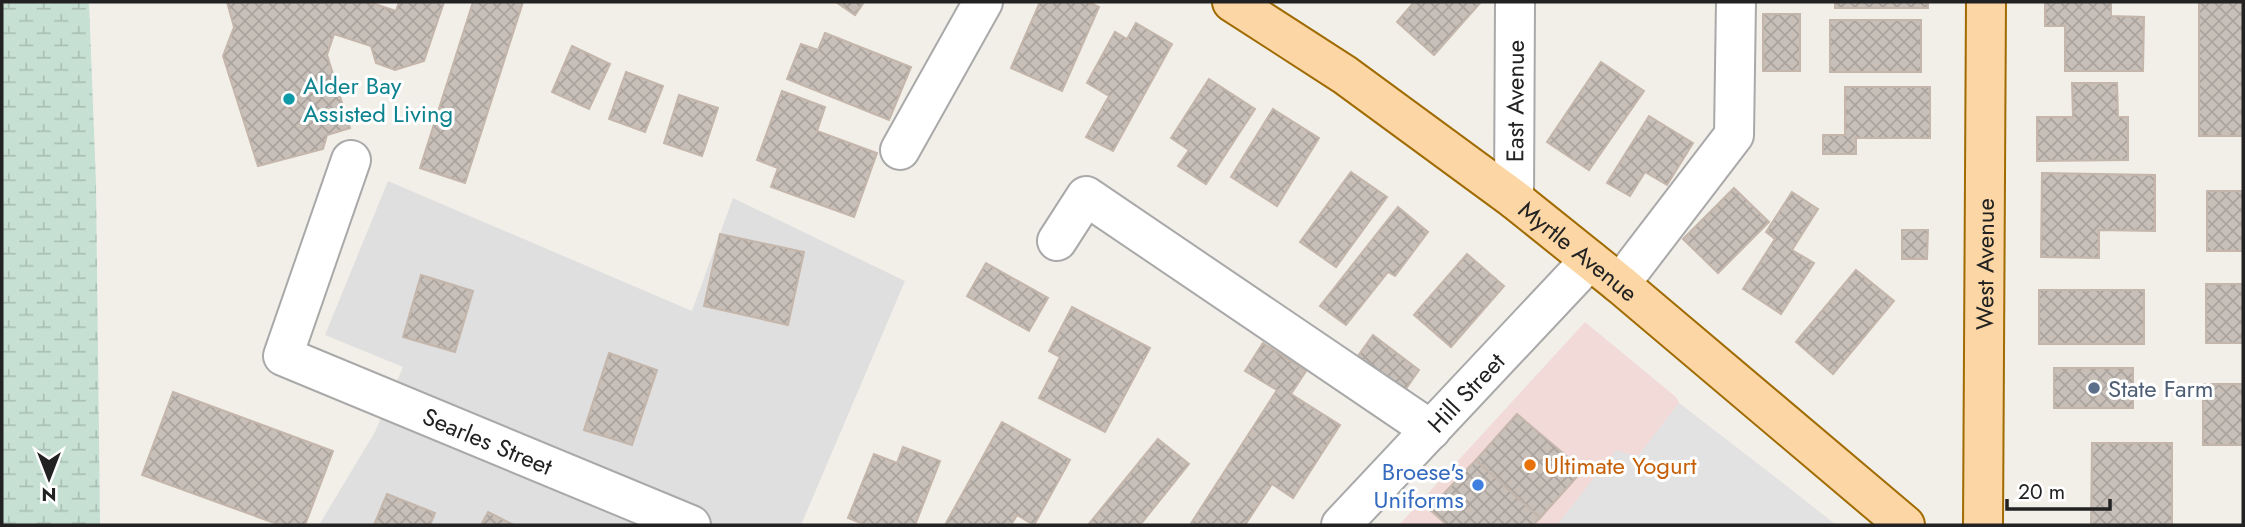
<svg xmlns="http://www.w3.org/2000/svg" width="2245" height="527" font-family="Jost,sans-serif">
	<defs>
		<pattern id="wetland-marsh" width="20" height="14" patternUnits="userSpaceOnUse" patternTransform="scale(1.75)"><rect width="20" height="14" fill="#c6e0d4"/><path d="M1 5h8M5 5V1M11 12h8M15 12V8" fill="none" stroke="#aac0b6"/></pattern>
		<pattern id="building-cross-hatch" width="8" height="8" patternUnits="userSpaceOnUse" patternTransform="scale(1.75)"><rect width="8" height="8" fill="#c7bfb8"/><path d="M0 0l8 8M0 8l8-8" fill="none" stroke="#aba49e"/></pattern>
	</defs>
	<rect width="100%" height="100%" fill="#f2efe9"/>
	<path fill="#e0dfdf" d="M388,181L692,311L733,198L905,281L801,525H319L375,432L403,367L325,335Z"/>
	<path fill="#f2dad9" d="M1585,322L1676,397L1679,403L1836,525H1399Z"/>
	<path fill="url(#wetland-marsh)" d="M2,2H89L96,184L100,525H2Z"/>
	<path fill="#e2e2e2" d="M1679,403L1788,487L1836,525H1557L1616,450L1637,457Z"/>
	<g fill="url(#building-cross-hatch)" stroke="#c4b6ab" stroke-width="2">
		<path d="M227,2H369L396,11L399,2H444L424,61L395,70L376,63L371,46L334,34L327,55L350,128L327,135L323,149L258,166L223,56L234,27Z"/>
		<path d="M473,2H523L465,183L420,168Z"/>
		<path d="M836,2H864L855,15Z"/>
		<path d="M1040,2H1088L1099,7L1062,91L1011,68Z"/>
		<path d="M1414,2H1481L1434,55L1397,22Z"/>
		<rect x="1835" y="2" width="93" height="6"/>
		<path d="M2045,2H2111V16L2144,17L2143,71H2065V26H2045Z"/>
		<rect x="2199" y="2" width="44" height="134"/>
		<rect x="1763" y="14" width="37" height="57"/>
		<rect x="1830" y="20" width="91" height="52"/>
		<path d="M1136,23L1172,44L1113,151L1086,137L1109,96L1087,83L1115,32L1127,39Z"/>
		<path d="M825,33L911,67L889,120L787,79L801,44L818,50Z"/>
		<path d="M572,46L610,64L589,109L552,92Z"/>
		<path d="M1601,62L1644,91L1589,170L1547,142Z"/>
		<path d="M626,72L663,86L645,132L609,119Z"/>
		<path d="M1209,79L1255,109L1206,184L1178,166L1189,150L1171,138Z"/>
		<path d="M2072,83H2117L2118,117H2128V160L2037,161V117H2073Z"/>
		<path d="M1845,87H1930V138H1856V154H1823V135H1845Z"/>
		<path d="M782,91L825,107L817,131L877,153L854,217L771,187L778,168L757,160Z"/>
		<path d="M679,95L718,108L702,156L664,143Z"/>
		<path d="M1273,109L1319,138L1277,206L1231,177Z"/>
		<path d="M1649,116L1693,143L1667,185L1645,172L1630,196L1607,183Z"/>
		<path d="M1351,172L1387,197L1336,267L1300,242Z"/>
		<path d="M2042,173L2155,175V231L2099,230V258L2041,257Z"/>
		<path d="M1734,188L1769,222L1718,273L1683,239Z"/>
		<rect x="2207" y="191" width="36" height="60"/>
		<path d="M1792,192L1818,209L1792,250L1814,263L1781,314L1743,289L1775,239L1766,232Z"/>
		<path d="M1398,207L1428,232L1395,276L1388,272L1346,325L1320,306Z"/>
		<path d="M1902,230H1928L1927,259H1902Z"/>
		<path d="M720,234L804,252L788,325L704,306Z"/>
		<path d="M1467,254L1504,286L1451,347L1414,315Z"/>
		<path d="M986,263L1048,298L1029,331L967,296Z"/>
		<path d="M1856,270L1894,301L1833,374L1796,342Z"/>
		<path d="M421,275L473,291L455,352L403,337Z"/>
		<rect x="2206" y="284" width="37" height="59"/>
		<rect x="2039" y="290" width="105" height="54"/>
		<path d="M1072,307L1150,348L1105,432L1039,398L1060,357L1049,351Z"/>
		<path d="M1373,335L1419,370L1405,390L1358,356Z"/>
		<path d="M1263,343L1306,371L1291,394L1340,425L1293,498L1272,484L1245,525H1190L1277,390L1245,371Z"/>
		<path d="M609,353L657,370L632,445L584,430Z"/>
		<rect x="2054" y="368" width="79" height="40"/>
		<rect x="2203" y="384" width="40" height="61"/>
		<path d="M173,392L333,451L305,525H280L142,475Z"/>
		<path d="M1517,414L1583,470L1540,518L1476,460Z"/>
		<path d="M1002,422L1070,460L1034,525L1017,515L1011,525H945Z"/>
		<path d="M1158,439L1189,464L1140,525H1088Z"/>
		<path d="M2092,443H2172V525H2091Z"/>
		<path d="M903,447L940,461L915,525H866L848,518L874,454L897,463Z"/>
		<path d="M1476,460L1540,518L1533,525H1447L1429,509Z"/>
		<path d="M387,494L435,513L430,525H374Z"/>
		<path d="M488,512L514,525H481Z"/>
	</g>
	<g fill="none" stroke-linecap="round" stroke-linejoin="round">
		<defs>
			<g id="minor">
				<path d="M900,150L983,2"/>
				<path id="s1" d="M351,160L283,356L691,525"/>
				<path id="s2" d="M1514,199L1515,2"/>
				<path d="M1057,241L1086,196L1431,430"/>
				<path d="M1620,284L1734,135L1736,2"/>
				<path id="s3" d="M1341,525L1590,260"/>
			</g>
			<g id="major">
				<path id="s4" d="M1232,2L1345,75L1514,199L1620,284L1905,525"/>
				<path id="s5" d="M1983,525L1986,2"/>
			</g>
		</defs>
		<use href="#minor" stroke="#a9a9a9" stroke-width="42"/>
		<use href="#major" stroke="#a06b00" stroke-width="42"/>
		<use href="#minor" stroke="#fff" stroke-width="38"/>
		<use href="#major" stroke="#fcd6a4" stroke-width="38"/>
	</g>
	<circle fill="#0f9aa8" stroke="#fff" stroke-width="2.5" cx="289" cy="99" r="7"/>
	<circle fill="#5c6f8a" stroke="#fff" stroke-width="2.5" cx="2094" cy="388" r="7"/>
	<circle fill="#e8710a" stroke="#fff" stroke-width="2.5" cx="1530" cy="465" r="7"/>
	<circle fill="#3f7fe0" stroke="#fff" stroke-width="2.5" cx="1478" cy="485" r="7"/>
	<g text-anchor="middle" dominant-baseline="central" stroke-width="6" stroke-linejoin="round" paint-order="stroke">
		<g font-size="24" fill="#0d838f" stroke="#fff" text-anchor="start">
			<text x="303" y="85">Alder Bay<tspan x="303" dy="28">Assisted Living</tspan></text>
		</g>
		<g font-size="24" fill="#222" stroke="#fff">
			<text stroke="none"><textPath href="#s2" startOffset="98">East Avenue</textPath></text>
			<text stroke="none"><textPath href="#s4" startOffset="427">Myrtle Avenue</textPath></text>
			<text stroke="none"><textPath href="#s5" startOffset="261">West Avenue</textPath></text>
			<text stroke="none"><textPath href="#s3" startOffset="182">Hill Street</textPath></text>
			<text stroke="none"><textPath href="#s1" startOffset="429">Searles Street</textPath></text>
		</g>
		<g font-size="24" fill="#4e5e75" stroke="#fff" text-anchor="start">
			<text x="2108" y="388">State Farm</text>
		</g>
		<g font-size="24" fill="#c56008" stroke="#fff" text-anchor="start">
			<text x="1544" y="465">Ultimate Yogurt</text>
		</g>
		<g font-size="24" fill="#366cbe" stroke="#fff" text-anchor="end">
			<text x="1464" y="471">Broese's<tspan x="1464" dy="28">Uniforms</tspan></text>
		</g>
	</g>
	<rect width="2245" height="527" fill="none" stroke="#222222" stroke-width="7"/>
	<g transform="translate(49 478) rotate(180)" stroke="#ffffff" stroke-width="5" paint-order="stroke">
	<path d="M0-5L12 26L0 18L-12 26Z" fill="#222222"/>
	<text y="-10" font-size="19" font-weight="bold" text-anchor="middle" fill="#222222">N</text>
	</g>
	<path d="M2007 499v10h103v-10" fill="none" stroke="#222222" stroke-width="3.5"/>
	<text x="2018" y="499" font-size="21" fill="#222222" stroke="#ffffff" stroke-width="5" paint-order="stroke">20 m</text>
</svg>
